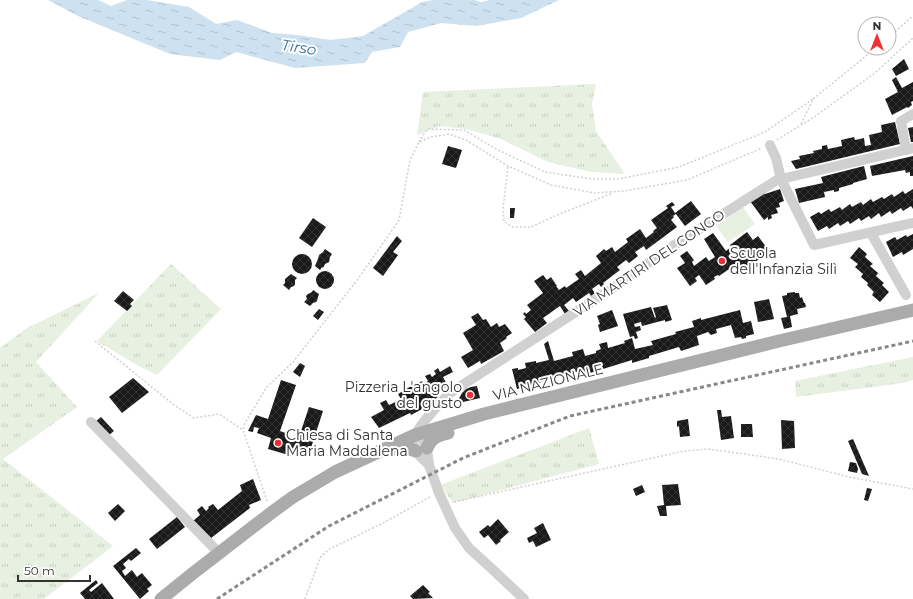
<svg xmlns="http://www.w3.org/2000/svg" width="913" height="599" font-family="Montserrat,sans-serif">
	<defs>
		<pattern id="grass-tufts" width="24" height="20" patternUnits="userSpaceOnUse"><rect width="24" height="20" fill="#e8f0e1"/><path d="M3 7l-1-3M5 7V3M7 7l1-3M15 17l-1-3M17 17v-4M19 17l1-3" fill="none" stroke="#c7cec2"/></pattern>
		<pattern id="water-ripples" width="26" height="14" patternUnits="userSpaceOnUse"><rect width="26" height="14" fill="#cde1f0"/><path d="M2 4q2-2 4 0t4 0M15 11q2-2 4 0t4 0" fill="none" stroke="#b0c2ce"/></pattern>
		<pattern id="building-cross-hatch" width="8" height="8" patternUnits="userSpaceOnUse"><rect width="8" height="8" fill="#1a1a1a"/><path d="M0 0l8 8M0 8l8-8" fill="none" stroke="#333"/></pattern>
	</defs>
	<rect width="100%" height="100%" fill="#fff"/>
	<g fill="url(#grass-tufts)">
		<path d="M596,84L592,104L596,131L625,174L591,172L548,162L501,139L465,129L439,126L417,135L423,92Z"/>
		<path d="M171,264L221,309L157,375L137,365L97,341Z"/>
		<path d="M99,293L36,362L77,407L3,459L113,546L44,599H0V348L27,328Z"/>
		<path d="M913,357V380L903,383L796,397L795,381Z"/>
		<path d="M589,428L599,464L453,503L440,485Z"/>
	</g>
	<path fill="#e8f0e1" d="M743,207L755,224L728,242L716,226Z"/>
	<path fill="url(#water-ripples)" d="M48,0H98L111,6L127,0H147L189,7L216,24L237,20L272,33L297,35L331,40L363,36L422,2L433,0H474L481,2L490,0H559L521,18L476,26L441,23L408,32L400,47L372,52L365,63L295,68L236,52L220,60L170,54L78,16Z"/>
	<g fill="url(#building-cross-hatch)">
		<path d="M904,59L909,69L896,76L892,69Z"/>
		<path d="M896,77L902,88L913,82V101L911,102L912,105L908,108L907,107L892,115L885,99L898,92L892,80Z"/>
		<path d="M895,122L900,144L796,169L791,161L800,159L799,156L814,153L813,151L822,149V146L827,145L828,149L842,146L841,140L854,137L855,140L864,138L865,146L871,145L869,135L882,132L881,125Z"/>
		<path d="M913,127V142H911L908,128Z"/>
		<path d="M448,146L462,150L456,168L442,164Z"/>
		<path d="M913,156V176H910V172L906,173L905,170L872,176L870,166Z"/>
		<path d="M864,166L867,179L853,183V184L839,188V191L834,192V190L824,192L825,197L799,203L795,189L823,183L821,177Z"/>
		<path d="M780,189L784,201L779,203L780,207L776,208L778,213L771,215L772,218L768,220V217L764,220L750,201L764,192L765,194Z"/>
		<path d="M913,189V209L911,206L903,211L901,208L892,214L890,211L881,217L879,213L871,219L869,216L861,221L859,218L850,224L848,221L840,226L838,223L829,229L827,226L818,231L810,217L819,212L821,214L829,209L831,212L840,207L842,210L850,204L852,207L861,202L863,205L871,199L873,202L882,197L884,199L892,194L894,197L903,191L905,194Z"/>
		<path d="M691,201L701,214L685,226L676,214L673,216L674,217L671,220L677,227L646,250L644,246L635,252L638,256L629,263L626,260L617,267L620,270L603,283L604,284L601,287L599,284L592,289L595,293L591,296L589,293L576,302L573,298L564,305L569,311L565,314L560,306L543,318L547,323L535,332L524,319L526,317L523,314L525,312L526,314L531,310L527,305L543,293L534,281L543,275L547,280L551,277L557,286H556L559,290L565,286L566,288L579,279L575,274L581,270L585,276L601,263L596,256L604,249L606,251L612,247L615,252L628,242L626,239L640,229L646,238L654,232L653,231L657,228L651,220L668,208L666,206L672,202L675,205L671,207L675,213Z"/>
		<path d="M510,208H515L514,218H510Z"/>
		<path d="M313,218L326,227L312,247L299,238Z"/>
		<path d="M747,232L753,240L758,236L770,252L740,272L735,265L719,276L718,275L714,277L715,279L706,285L699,275L695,278L697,281L690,286L677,268L685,263L680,256L687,251L694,260L692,262L694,266L706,257L709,261L715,257L704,239L713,233L726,251L731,247L730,245Z"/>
		<path d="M913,234V249L903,255L902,252L893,257L886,242L895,237L897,240L906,235L907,237Z"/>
		<path d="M397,236L402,241L393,252L398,255L383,276L373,268Z"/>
		<path d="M859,247L867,254L865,257L873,264L870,266L878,273L876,276L884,283L882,285L889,292L880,302L872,295L874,292L867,285L868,283L861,277L863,274L855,267L858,264L850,258Z"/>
		<path d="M325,249L332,254L330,257L329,262L325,264L323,268L322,267L320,270L315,266L318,259L319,255L323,252Z"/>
		<circle cx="302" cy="264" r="10"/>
		<circle cx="325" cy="280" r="9"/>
		<path d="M291,274L297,278L295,280V284L294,286L291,287L289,290L283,285L285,283V279Z"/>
		<path d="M313,290L319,294L318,297L317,301L316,302L313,303L310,306L304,302L307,299L306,296L308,294L312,292Z"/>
		<path d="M123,291L134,300L130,304L132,306L127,311L114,301Z"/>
		<path d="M795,292V293H799L800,298L802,297L804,303H805L806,307L797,309L798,314L790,316L792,327L784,329L781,318L787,317L782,296L787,295V293Z"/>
		<path d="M769,299L774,319L758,322L754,302Z"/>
		<path d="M667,305L672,320L665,322V320L642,326L641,322L634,324L635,327L640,326L641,330L636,332L638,338L635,339L634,336L630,337L623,314L651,307L655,318L656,317L653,308Z"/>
		<path d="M319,309L324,312L318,320L313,316Z"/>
		<path d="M612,310L618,326L600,332L598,325L600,324L597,316Z"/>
		<path d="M740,310L743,323L751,321L754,334L746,336V338L742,339L741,337L735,338L731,325L716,329L717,333L711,335L708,332L697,336L699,345L681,351L679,347L649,356V358L632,363V360L590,373L589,371L578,375L577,372L517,389L512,369L518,368V370L526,368L525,363L536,361V363L549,360L544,344L548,341L554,361L573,356L572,352L583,349L585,356L596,353V351L601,349L599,344L607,342L608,348L625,343L624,341L632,338L635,349L653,345L651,341L676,334L675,332L694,327L692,321L701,318V320Z"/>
		<path d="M478,313L483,320L486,319L491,327L497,323L499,327L505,324L512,333L506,337L507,338L500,343L504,351L481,364L480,361L468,368L461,357L473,350L463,333L476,325L471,317Z"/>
		<path d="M300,363L305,366L300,377L293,372Z"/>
		<path d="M450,366L453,372L443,377L448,386L435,393L438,397L425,405L426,407L411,415L410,413L379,428L371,417L384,410L380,403L386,400L389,405L398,401L399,402L402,401L398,394L413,385L414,386L422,381L426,388L427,387L425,383L428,381L425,376L430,374L432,377L436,374L434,371L438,368L440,372Z"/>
		<path d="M133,378L149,392L122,413L109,397Z"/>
		<path d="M281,380L296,385L280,431L288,434L287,437L298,440L309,407L323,411L310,451L301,447L299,454L294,453L292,456L268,449L271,438L257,433L259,428L254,427L253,432L248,431L256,415L268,419Z"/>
		<path d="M477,386L480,398L459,403L458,400L462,393L466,389L471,387Z"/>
		<path d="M717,410H721L722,417L731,416L734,438L721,440Z"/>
		<path d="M101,417L114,431L108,436L95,422Z"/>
		<path d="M688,419L690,436L680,437L679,426L677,427V421Z"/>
		<path d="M781,420L794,421L795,448L782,449Z"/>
		<path d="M741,424H752L753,437H741Z"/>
		<path d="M853,439L869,476L862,474L848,441Z"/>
		<path d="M850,462L856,463L858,469L857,473L848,471Z"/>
		<path d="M253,479L261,500L249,505L250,508L211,538L193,521L200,515L197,510L202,506L206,511L209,508L208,507L213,504L218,510L242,491L240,485Z"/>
		<path d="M678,484L681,505L666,506L667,516H660L657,506L664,505L662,485Z"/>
		<path d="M642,485L645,492L636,496L633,489Z"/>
		<path d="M867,488L872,489L868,501L864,500Z"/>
		<path d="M118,504L125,511L115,521L108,513Z"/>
		<path d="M177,517L185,527L157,549L149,539Z"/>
		<path d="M498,519L509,532L500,540L501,541L496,545L488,535L484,538L479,532L488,525L490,527Z"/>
		<path d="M543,523L551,540L536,547L533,541L529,543L527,538L537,533L534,528Z"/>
		<path d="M136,548L141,553L131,561L129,559L123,564L126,568L122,571L125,576L132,570L137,577L142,573L152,585L147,589L149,591L140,599L113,566Z"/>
		<path d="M96,580L98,583L89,590L91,592L102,583L114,599H85L80,593Z"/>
		<path d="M423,585L430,592L428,593L433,598L413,599L410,596Z"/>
	</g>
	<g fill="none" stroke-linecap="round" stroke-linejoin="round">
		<g stroke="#d0d0d0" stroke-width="1.5" stroke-dasharray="2 2" stroke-linecap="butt">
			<path d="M889,37L913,16"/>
			<path d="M801,124L813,99L876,48"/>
			<path d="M777,140L814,117L875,73L913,38"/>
			<path d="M419,142L427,129L464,130L498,150L545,172L592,179H618L679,167L765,132L813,99"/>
			<path d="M508,167L503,209L504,221L512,227H531L557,215L613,193"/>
			<path d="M95,341L174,405L194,418L219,414L243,430"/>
			<path d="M267,501L243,430L245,423L266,388L293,362L358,279L395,226L399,220L410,160L419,142L431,137L449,134L466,140L508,166L551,185L594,193L624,191L687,180L762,148"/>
			<path d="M454,502L684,451L708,449L779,459L849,477L913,489"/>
			<path d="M305,599L320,558L328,550L383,523L430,497"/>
		</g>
		<g stroke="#d0d0d0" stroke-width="10">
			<path d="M770,145L776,158L781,179L814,245L913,223"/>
			<path d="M906,150L901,121L913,114"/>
			<path d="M871,233L906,295"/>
			<path d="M91,422L219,553"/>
			<path d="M415,435L422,439L427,448L429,465L439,493L455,528L469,548L490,567L524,599"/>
			<path d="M429,465C423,459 413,451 413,442C413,431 442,401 450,393L610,290L668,249L777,180L913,148"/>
		</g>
		<g stroke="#ababab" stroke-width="13">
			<path d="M427,448C432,437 437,436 448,433"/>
			<path d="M390,449L407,448L416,451"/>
			<path d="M161,599L192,574L271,513L293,497L335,472L415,435L484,414L779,341L913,310"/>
		</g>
		<path stroke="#888" stroke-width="3" stroke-dasharray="4 3" stroke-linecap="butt" d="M217,599L329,526L463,458L570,416L913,341"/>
	</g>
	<g fill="#ef2f37" stroke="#fff" stroke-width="1.5">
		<circle cx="722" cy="261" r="4"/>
		<circle cx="470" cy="395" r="4"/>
		<circle cx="278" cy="443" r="4"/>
	</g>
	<g text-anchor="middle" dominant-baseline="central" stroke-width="4" stroke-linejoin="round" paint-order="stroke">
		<g font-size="14" fill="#333" stroke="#fff" text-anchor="start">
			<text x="730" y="253">Scuola<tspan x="730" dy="16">dell'Infanzia Silì</tspan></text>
			<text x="462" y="387" text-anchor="end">Pizzeria L'angolo<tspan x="462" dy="16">del gusto</tspan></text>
			<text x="286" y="435">Chiesa di Santa<tspan x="286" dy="16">Maria Maddalena</tspan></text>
		</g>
		<g font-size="14" fill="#333" stroke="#fff">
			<text transform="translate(649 263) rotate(-34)">VIA MARTIRI DEL CONGO</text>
			<text transform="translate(548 382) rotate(-14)">VIA NAZIONALE</text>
		</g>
		<g font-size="15" font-style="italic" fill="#3a739c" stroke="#fff">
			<text transform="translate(299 47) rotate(9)">Tirso</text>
		</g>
	</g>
	<g transform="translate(877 36)"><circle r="19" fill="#ffffff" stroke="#adadad"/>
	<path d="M0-3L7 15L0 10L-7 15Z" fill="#ef2f37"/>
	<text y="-6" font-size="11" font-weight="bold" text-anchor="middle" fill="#333333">N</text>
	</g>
	<path d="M18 575v6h72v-6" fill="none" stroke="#333333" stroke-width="2"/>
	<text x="24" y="575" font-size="12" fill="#333333" stroke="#ffffff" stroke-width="3" paint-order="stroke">50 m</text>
</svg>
